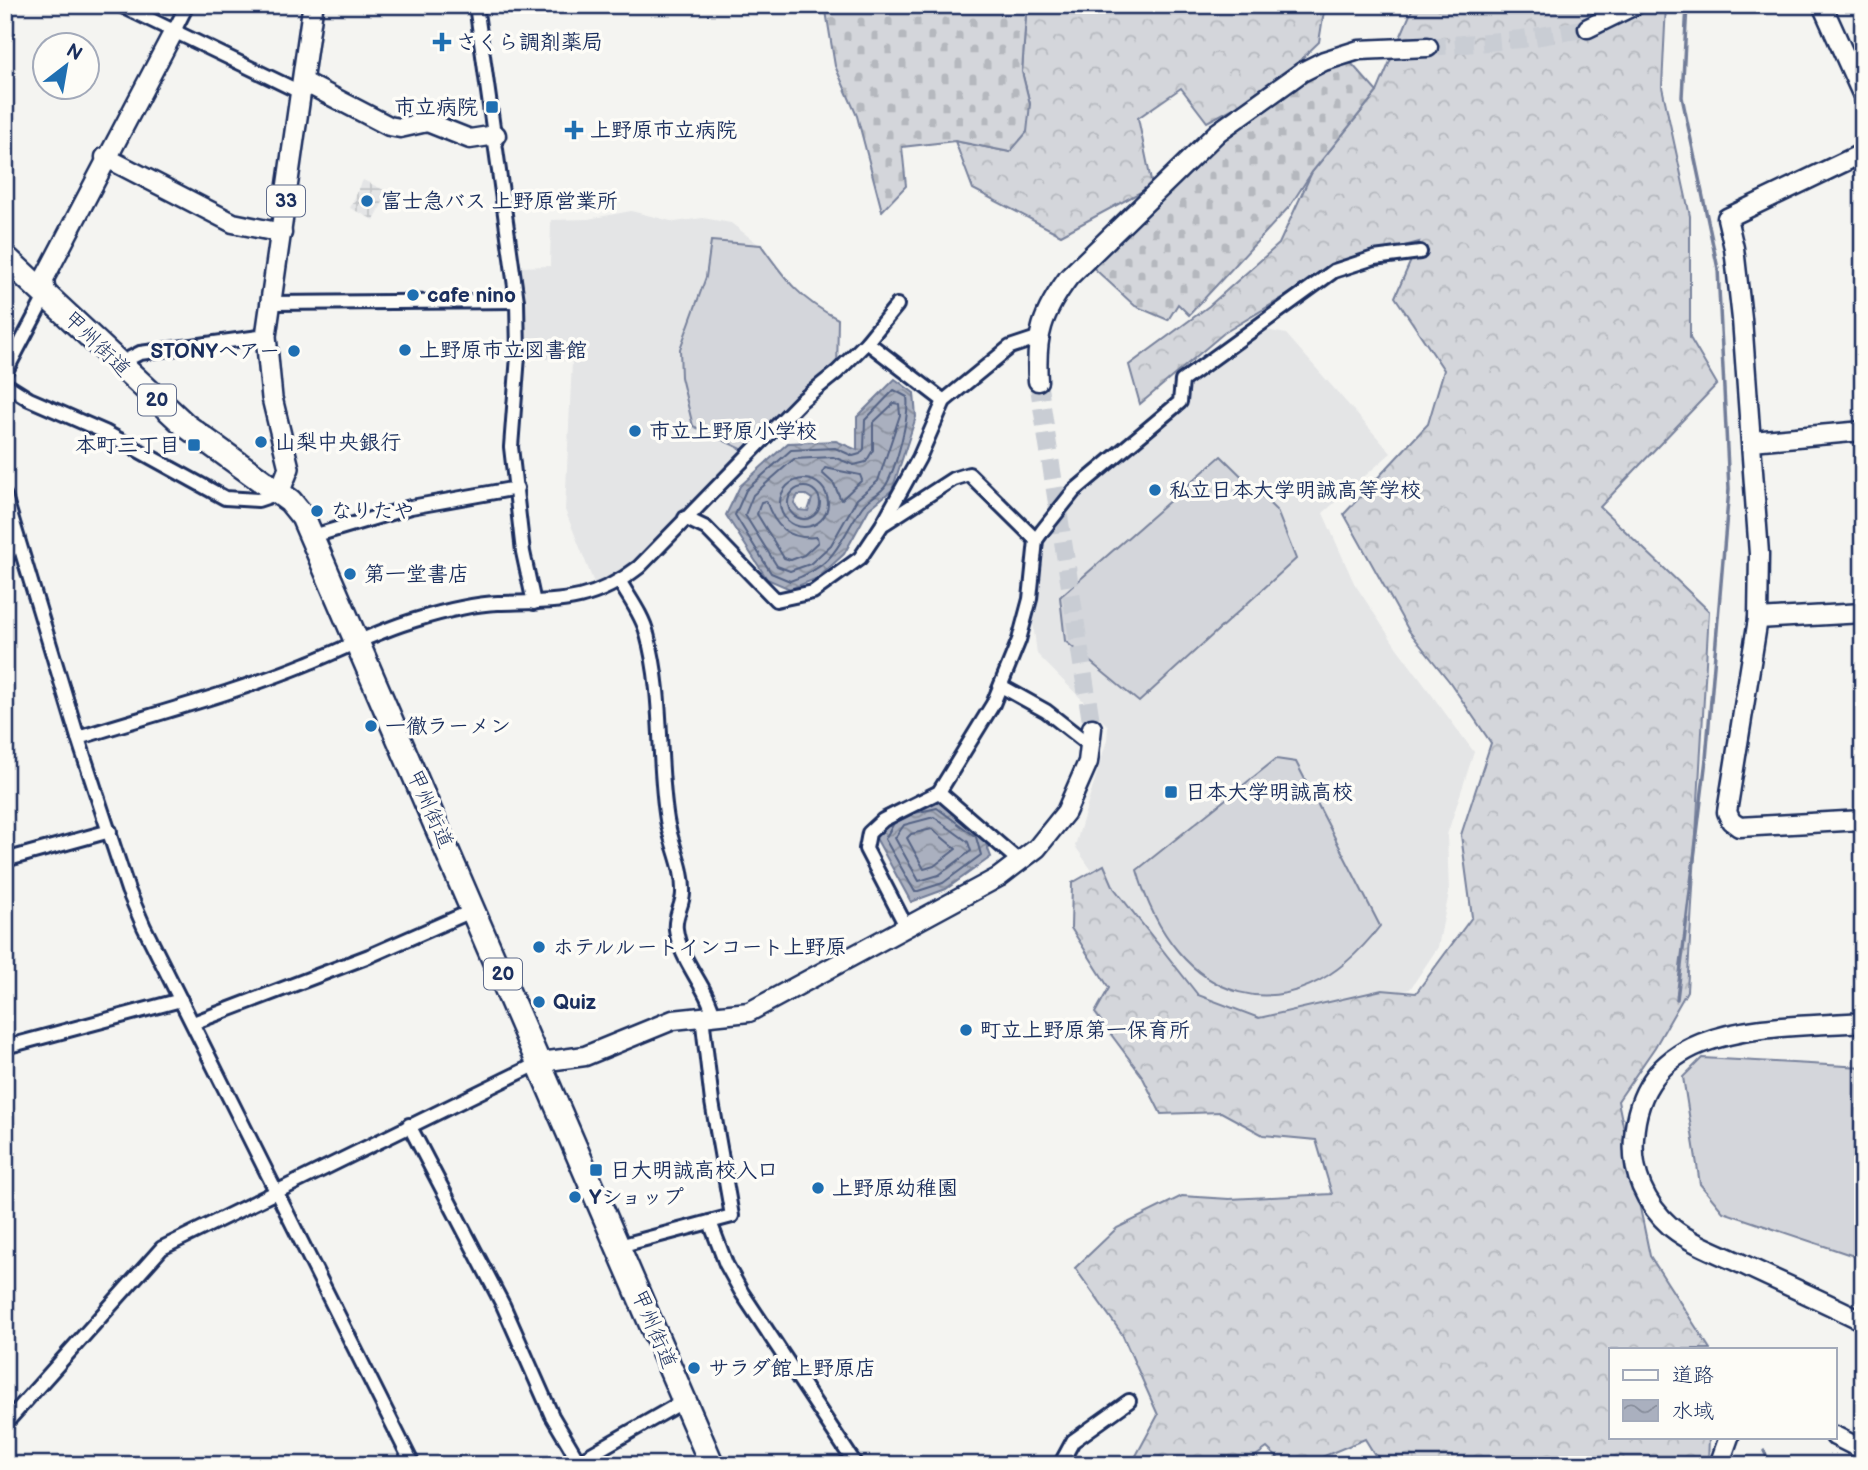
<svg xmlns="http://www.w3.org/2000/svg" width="1868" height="1470" font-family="'Balsamiq Sans','Klee One',sans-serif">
	<defs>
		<pattern id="industrial-grid" width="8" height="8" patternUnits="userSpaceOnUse" patternTransform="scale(1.75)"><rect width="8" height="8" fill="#e4e5e6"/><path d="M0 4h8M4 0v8" fill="none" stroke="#c3c5c8"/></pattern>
		<pattern id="forest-crowns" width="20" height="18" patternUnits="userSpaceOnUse" patternTransform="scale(1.75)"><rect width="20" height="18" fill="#d4d6db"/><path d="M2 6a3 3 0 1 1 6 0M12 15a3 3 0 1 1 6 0" fill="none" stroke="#b5b8be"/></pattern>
		<pattern id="cemetery-stones" width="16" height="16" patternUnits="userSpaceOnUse" patternTransform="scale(1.75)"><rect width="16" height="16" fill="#d4d6db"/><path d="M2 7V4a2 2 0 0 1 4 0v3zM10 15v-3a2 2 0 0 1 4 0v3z" fill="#b5b8be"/></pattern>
		<pattern id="water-waves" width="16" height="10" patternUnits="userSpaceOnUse" patternTransform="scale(1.75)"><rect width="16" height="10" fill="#aab0bf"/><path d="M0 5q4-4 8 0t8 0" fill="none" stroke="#8a909e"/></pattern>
	</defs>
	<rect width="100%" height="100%" fill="#f4f4f1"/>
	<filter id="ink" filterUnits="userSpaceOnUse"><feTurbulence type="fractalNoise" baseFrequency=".0143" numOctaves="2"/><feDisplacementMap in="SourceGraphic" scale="14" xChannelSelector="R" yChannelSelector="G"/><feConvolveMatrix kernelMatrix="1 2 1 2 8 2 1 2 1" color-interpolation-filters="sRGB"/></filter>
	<g filter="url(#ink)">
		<g fill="#e4e5e6">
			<path d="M631,211L675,222L703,218L731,223L762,247L795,292L811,305L838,319L839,370L639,567L598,593L565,510L572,362L522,356L518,267L550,266L551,220L588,219Z"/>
			<path d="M1257,328L1286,334L1391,453L1323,513L1354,583L1397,648L1474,752L1447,835L1449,893L1438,947L1410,989L1283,1034L1176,993L1075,846L1107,740L1108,726L1037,654L1030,599L1043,530L1074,491L1179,403L1182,381Z"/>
		</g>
		<path fill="url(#industrial-grid)" d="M363,180L388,192L374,220L350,208Z"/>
		<g fill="#d4d6db" stroke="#78829c" stroke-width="2">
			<path d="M711,241L761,245C786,280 799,299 838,319L837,372L750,453L693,426L681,377L680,349L706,277Z"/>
			<path d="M1221,456L1277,511L1296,559L1139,702L1065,641L1060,597Z"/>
			<path d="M1276,759L1296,762L1380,926C1290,1043 1175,1004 1137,870Z"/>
			<path d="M1702,1058L1863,1067V1259L1723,1212L1700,1184L1683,1077Z"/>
		</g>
		<g fill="url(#forest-crowns)" stroke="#78829c" stroke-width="2">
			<path d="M1043,5H1325L1319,42L1270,89L1207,122L1181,88L1138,118L1152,186L1061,235L973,189L955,141L1010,152L1030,104L1022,72L1026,15Z"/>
			<path d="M1414,5H1666L1662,87L1690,216V338L1717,384L1600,507L1709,611L1687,991L1655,1047L1618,1101L1650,1256L1710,1349H1611V1437H1709L1708,1465H1381L1365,1439L1303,1465H1285L1267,1448L1243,1465H1131L1158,1415L1122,1334L1075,1268L1117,1228L1182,1196L1229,1199L1332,1194L1316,1140L1263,1135L1221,1112L1161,1114L1142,1076L1095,1013L1109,988L1071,928L1072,883L1104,865L1114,888L1198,995L1259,1018L1382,990L1416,993L1472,917L1461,835L1491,743L1449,681L1409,631L1344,514L1428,424L1444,370L1395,297L1419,242L1341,263L1224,333L1140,404L1129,365L1209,306L1279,244L1312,172L1377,92Z"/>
		</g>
		<g fill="url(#cemetery-stones)" stroke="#78829c" stroke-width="2">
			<path d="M825,5H1043L1026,15L1022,72L1030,104L1027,132L1010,152L955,141L902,147L906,186L882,211L857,116L835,66Z"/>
			<path d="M1343,54L1377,92L1312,172L1290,206L1189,315L1178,304L1168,320L1135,306L1086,261L1218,132Z"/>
		</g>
		<g fill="url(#water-waves)" stroke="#717c98" stroke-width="2" fill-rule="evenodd">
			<path d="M895,379L914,393L916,417L892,490L869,509L844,554L818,578L790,589L767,579L726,515L740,486L788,443L836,441L857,450V417ZM798,495H806L812,499L808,511L799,510L794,503Z"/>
			<path d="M937,800L982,833L991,857L946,889L911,902L876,838L893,811Z"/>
		</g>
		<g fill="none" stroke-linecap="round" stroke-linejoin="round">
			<g stroke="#546385" stroke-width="2">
				<path d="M894,390L907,397C910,416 896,468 886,485C881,494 868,498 862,507C837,544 838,564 790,581L771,573L735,515L746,490L791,450L835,448L853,456L860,454L864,449L865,420Z"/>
				<path d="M894,403L899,404L900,415L878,481L857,499L831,545L810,564L790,571L777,566L745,515L753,495L794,459L833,457L854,465L866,462L873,450V423Z"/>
				<path d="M825,468L860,475L862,480L841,500L834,484L822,473Z"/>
				<circle cx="804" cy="503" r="24"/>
				<circle cx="804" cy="503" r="16"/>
				<path d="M766,501C775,526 787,540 817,537L818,542L804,555L791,560L784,558L757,514L761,502Z"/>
				<path d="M934,817L968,842L971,851L939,875L919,881L895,838L904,825Z"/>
				<path d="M894,823L885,839L915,892L943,883L981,855L976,837L937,808L915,813"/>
				<path d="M932,829L956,849L934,866L924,869L907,838L911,834Z"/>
			</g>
			<g stroke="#717c98" stroke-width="3.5">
				<path d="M1677,999L1706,759L1729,489L1718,269L1682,97L1687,5"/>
				<path d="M1764,1451L1771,1465"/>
			</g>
			<g stroke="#c9cdd4" stroke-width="18" stroke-dasharray="18 9" stroke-linecap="butt">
				<path d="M1428,47L1522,39L1588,28"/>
				<path d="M1038,381L1092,728"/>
			</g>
			<defs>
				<g id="street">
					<path d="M120,5L302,93"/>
					<path d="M476,5L517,301L518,356L511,447L523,552L534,603"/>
					<path d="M174,31L187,5"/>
					<path d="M270,303L517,301"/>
					<path d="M867,342L944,401"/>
					<path d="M118,364L140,353L266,336"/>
					<path d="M5,373L46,295"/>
					<path d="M5,384L29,399L105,432L225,498L258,500L279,493"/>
					<path d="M5,496L78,738L128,890L144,927L413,1465"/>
					<path d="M685,518L706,528L776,600L813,592L860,558L882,525L919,458L944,401L1010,347L1037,338"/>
					<path d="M885,523L953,479L969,474L1036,540"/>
					<path d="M313,536L411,507L517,488"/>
					<path d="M5,561L17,539"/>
					<path d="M620,582C629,598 643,616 647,634C664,695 657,758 667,820C671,845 684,867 683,893C683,905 674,917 676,929C680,962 707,985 714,1017"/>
					<path d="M1001,686L1046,711L1092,747"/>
					<path d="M78,738C154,714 232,694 306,664C342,650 377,631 415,620C441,612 470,604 498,603C556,601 590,605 639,567L801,401L837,372L867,342L897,305"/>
					<path d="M939,792L1020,862"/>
					<path d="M5,860L110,831"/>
					<path d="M907,928L866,849L869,833L883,820L939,792L993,704L1019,640L1030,599L1036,540L1043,530L1074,491L1180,402L1182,381L1334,271L1374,258L1420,252"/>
					<path d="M193,1023L369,956L474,910"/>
					<path d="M5,1047L181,1000"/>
					<path d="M409,1125L503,1305L552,1416L581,1465"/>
					<path d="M710,1222L726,1264L742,1293L856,1465"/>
					<path d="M619,1246L732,1216L712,1102L702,1016"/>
					<path d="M5,1424L162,1248L541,1062"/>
					<path d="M579,1461L684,1401"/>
					<path d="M1060,1465L1073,1441L1129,1401"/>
				</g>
				<g id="secondary">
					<path d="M1822,5L1863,96"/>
					<path d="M1588,28L1635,5"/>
					<path d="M304,82L389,126L400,128L427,122L470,139L496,135"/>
					<path d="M1863,153L1727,218L1734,248L1742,319L1759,554L1758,619L1727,812L1731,821L1739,827L1863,820"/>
					<path d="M105,157L233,223L282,233"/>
					<path d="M46,295L44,279L174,31"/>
					<path d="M1038,381C1035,336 1042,313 1069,277L1218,132L1302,72L1324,61L1359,50L1428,47"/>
					<path d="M1752,441L1863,431"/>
					<path d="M1758,619L1863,613"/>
					<path d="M1863,1022C1775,1029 1641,1018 1634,1138C1631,1172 1645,1204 1671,1227C1692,1244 1718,1253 1742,1264C1782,1283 1823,1301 1863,1321"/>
					<path d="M541,1062L585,1056L673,1020L749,1012L999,877L1037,848L1066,812L1088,762L1092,728"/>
					<path d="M1835,1436L1863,1450"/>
					<path d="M1719,1465L1729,1437"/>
				</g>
				<path id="primary" d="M279,493L289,468L272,398L266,336L313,5"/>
				<path id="highway" d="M5,257L185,425L290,501L303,517L712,1465"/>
			</defs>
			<use href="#street" stroke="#1b2f5e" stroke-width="18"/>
			<use href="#secondary" stroke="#1b2f5e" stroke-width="23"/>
			<use href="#primary" stroke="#1b2f5e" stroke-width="24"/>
			<use href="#highway" stroke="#1b2f5e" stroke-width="28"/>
			<use href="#street" stroke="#fdfcf7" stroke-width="12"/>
			<use href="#secondary" stroke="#fdfcf7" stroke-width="18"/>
			<use href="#primary" stroke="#fdfcf7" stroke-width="19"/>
			<use href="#highway" stroke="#fdfcf7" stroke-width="23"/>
		</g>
	</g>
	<g fill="#1f6fb2" stroke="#fdfcf7" stroke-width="2.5">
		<path d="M438.5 31.5h7v7h7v7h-7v7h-7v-7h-7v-7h7z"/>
		<rect x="485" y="100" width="14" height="14" rx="3.5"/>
		<path d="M570.5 119.5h7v7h7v7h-7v7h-7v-7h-7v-7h7z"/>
		<circle cx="367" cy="201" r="7"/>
		<circle cx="413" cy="295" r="7"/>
		<circle cx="405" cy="350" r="7"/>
		<circle cx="294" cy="351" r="7"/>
		<circle cx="635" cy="431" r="7"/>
		<circle cx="261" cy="442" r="7"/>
		<rect x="187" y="438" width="14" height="14" rx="3.5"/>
		<circle cx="1155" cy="490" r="7"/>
		<circle cx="317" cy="511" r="7"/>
		<circle cx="350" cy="574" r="7"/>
		<circle cx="371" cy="726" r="7"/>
		<rect x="1164" y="785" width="14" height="14" rx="3.5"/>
		<circle cx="539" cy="947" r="7"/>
		<circle cx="539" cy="1002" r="7"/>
		<circle cx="966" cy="1030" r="7"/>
		<rect x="589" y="1163" width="14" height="14" rx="3.5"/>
		<circle cx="818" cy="1188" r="7"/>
		<circle cx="575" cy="1197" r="7"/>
		<circle cx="694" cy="1368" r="7"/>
	</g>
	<g text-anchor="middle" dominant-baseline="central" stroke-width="7" stroke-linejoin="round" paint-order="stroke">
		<g fill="#fdfcf7" stroke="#5f6c8c" stroke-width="2">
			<rect x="267" y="185.5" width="38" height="31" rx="5"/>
			<rect x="138" y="384.5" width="38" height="31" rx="5"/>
			<rect x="484" y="958.5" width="38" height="31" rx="5"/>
		</g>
		<g font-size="19" font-weight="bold" fill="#1b2f5e">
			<text x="286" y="201">33</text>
			<text x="157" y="400">20</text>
			<text x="503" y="974">20</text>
		</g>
		<g font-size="21" font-weight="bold" fill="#1b2f5e" stroke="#fdfcf7" text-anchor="start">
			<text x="456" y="42">さくら調剤薬局</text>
			<text x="478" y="107" text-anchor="end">市立病院</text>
			<text x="590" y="130">上野原市立病院</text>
			<text x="381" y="201">富士急バス 上野原営業所</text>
			<text x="427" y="295">cafe nino</text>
			<text x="419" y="350">上野原市立図書館</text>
			<text x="280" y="351" text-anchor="end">STONYヘアー</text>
			<text x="649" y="431">市立上野原小学校</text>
			<text x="275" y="442">山梨中央銀行</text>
			<text x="180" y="445" text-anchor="end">本町三丁目</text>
			<text x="1169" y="490">私立日本大学明誠高等学校</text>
			<text x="331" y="511">なりたや</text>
			<text x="364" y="574">第一堂書店</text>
			<text x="385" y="726">一徹ラーメン</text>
			<text x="1185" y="792">日本大学明誠高校</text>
			<text x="553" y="947">ホテルルートインコート上野原</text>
			<text x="553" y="1002">Quiz</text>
			<text x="980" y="1030">町立上野原第一保育所</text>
			<text x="610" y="1170">日大明誠高校入口</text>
			<text x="832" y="1188">上野原幼稚園</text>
			<text x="589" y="1197">Yショップ</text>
			<text x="708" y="1368">サラダ館上野原店</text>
		</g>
		<g font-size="21" fill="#1b2f5e" stroke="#fdfcf7">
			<text transform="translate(97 344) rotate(44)">甲州街道</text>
			<text transform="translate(430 809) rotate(66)">甲州街道</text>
			<text transform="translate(654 1329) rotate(67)">甲州街道</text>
		</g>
	</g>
	<rect width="1868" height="1470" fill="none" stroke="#fdfcf7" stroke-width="28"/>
	<rect x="14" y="14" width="1840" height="1442" fill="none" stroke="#1b2f5e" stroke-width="2.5" filter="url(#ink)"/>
	<rect x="1609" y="1348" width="228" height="91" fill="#fdfcf7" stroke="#a3aaba" stroke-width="2"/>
	<rect x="1623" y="1370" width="35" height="10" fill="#fdfcf7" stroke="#a3aaba" stroke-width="2"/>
	<text x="1672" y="1382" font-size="21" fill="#1b2f5e">道路</text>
	<rect x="1623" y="1400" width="35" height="21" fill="url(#water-waves)" stroke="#a3aaba" stroke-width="2"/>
	<text x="1672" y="1418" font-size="21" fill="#1b2f5e">水域</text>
	<g transform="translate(66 66) rotate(31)"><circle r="33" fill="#fdfcf7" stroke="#a3aaba" stroke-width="2"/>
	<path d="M0-5L12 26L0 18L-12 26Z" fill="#1f6fb2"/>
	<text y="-10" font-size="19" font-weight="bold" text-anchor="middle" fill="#1b2f5e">N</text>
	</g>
</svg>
